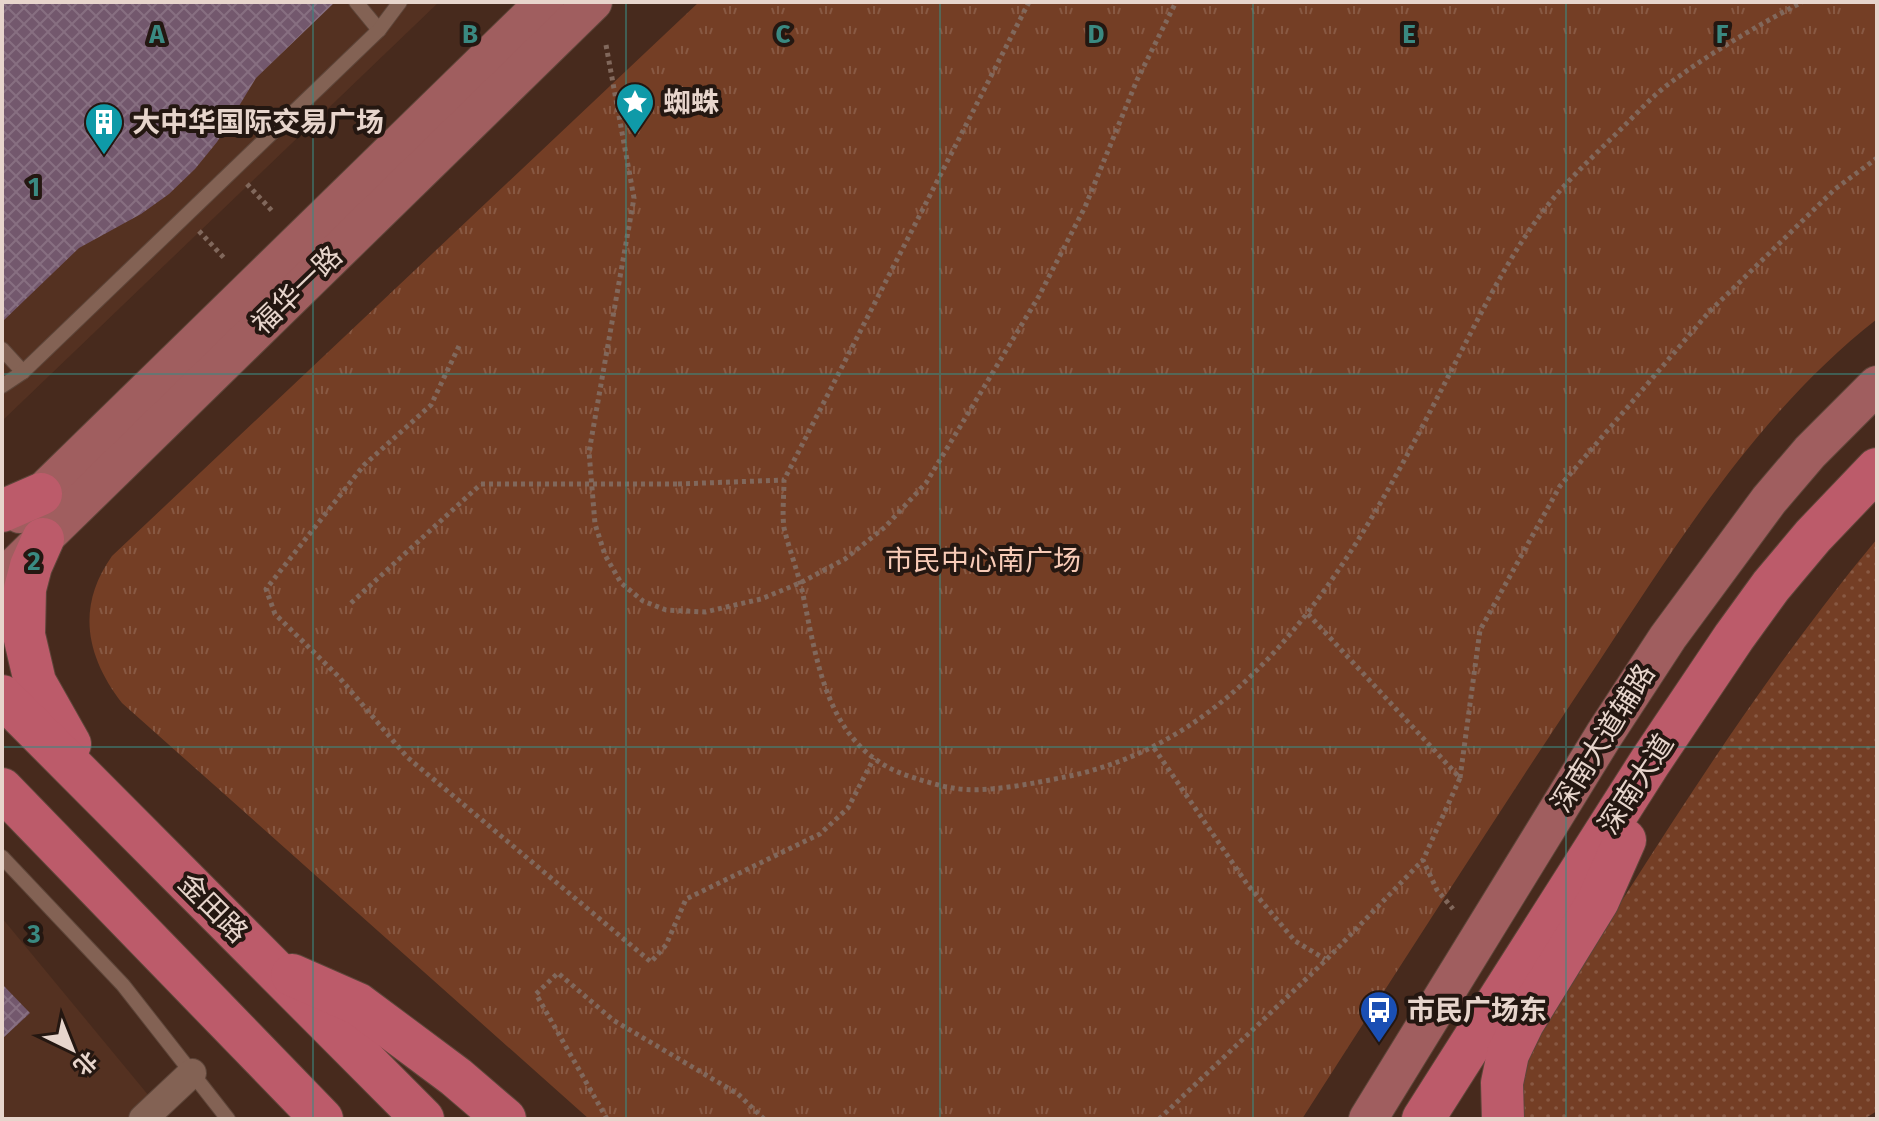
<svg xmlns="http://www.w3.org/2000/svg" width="1879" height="1121" font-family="'Fira Sans','Noto Sans SC',sans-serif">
	<defs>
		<pattern id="grass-dots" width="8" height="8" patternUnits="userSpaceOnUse" patternTransform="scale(2)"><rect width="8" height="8" fill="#743e25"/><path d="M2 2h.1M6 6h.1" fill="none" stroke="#885943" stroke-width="1.8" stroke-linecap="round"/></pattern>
		<pattern id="park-tufts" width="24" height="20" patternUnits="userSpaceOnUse" patternTransform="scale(2)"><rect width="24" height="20" fill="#743e25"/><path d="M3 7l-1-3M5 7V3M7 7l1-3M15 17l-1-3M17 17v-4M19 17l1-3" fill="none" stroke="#885943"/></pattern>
		<pattern id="building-cross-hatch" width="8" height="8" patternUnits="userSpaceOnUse" patternTransform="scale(2)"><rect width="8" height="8" fill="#73586d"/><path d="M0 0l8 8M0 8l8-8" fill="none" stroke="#876f81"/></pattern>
	</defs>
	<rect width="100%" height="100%" fill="#472a1d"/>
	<g fill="#543121">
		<path d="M2,2H439L2,421Z"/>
		<path d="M2,918L168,1119H2Z"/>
	</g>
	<path fill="url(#grass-dots)" d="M1877,539V1111L1864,1119H1522L1521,1072L1531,1044C1641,872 1746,696 1877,539Z"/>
	<path fill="url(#park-tufts)" d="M699,2H1877V319C1758,412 1678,542 1596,666C1496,816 1399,968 1302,1119H589L122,703C86,656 76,607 112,556Z"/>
	<g fill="url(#building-cross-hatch)">
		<path d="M2,2H335L256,78L217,142L195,169L169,194L141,214L79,248L2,322Z"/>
		<path d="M2,984L30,1013L2,1039Z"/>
	</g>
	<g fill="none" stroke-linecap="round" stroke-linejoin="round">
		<defs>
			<g id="lane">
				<path d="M356,2L379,30"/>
				<path d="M2,349L23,372"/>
				<path d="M2,386L23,372L379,30L400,2"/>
				<path d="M2,857L123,985L228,1119"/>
			</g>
			<path id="street" d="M143,1119L192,1073"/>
			<g id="secondary">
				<path d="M20,514L545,2"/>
				<path d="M2,579L593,2"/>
				<path d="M1368,1119L1604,735L1668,637L1769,500L1810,452L1877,385"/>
			</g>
			<g id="primary">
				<path d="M2,511L41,494"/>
				<path d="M43,539L31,566L25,589L24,635L35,682L70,744"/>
				<path d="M2,696L423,1119"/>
				<path d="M2,789L322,1119"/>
				<path d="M292,975L358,1004L456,1077L505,1119"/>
				<path d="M1423,1119L1650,762L1734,637L1771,586L1813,536L1877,469"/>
				<path d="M1503,1119L1502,1083L1508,1054L1523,1023L1598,901L1625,840"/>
			</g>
		</defs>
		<use href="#lane" stroke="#5d4539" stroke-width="16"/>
		<use href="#street" stroke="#5d4539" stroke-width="30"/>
		<use href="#secondary" stroke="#5d4539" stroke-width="40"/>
		<use href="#primary" stroke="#5d4539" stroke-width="44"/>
		<g stroke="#81685c" stroke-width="5" stroke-dasharray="4 4" stroke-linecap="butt">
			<path d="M1029,2L784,480C784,496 782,513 784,528C789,549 797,569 802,590C818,665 827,753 915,778C927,782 940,786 953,788C984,794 1034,783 1065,777C1264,737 1365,538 1450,373C1481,314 1513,245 1557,194C1578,170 1602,148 1625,125C1638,112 1651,98 1666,86C1708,54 1755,27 1802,2"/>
			<path d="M606,45L634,198L589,452L595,524L605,555L621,583L643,601L666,610L705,612L761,599L800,583L845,559L885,527L926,483L1039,296L1085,207L1137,80L1176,2"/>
			<path d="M247,184L274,213"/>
			<path d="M199,231L225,259"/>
			<path d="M459,346L431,405L364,465L266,589L275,614L338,676L407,757L651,962L666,945L686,899L820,834L848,808L874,758"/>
			<path d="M678,484L784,480"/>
			<path d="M351,603L481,484"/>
			<path d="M1308,614L1460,778L1423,860L1437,890L1453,909"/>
			<path d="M1154,748L1247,884L1295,941L1325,959"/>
			<path d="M1460,778L1480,630L1560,486L1709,312L1835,189L1877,158"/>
			<path d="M607,1119L536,994L558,973L613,1020L738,1094L764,1119"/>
			<path d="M1159,1119L1326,960L1423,860"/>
		</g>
		<use href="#lane" stroke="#836254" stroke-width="14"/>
		<use href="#street" stroke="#836254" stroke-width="28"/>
		<use href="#secondary" stroke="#a05e5f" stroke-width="38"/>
		<use href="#primary" stroke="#bc5b6a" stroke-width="42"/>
		<path stroke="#81685c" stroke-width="5" stroke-dasharray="4 4" stroke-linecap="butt" d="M481,484H678"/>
	</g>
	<path fill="none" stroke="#3a8981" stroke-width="2" stroke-opacity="0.55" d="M313,2V1119M626,2V1119M940,2V1119M1253,2V1119M1566,2V1119M2,374H1877M2,747H1877"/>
	<defs>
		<symbol id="sight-pin" viewBox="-11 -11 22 30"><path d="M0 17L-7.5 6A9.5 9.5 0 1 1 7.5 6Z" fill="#0f9aa8" stroke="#241711"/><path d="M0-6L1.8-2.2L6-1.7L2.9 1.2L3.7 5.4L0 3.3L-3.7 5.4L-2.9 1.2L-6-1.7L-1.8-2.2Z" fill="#fff"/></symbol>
		<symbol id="building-pin" viewBox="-11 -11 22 30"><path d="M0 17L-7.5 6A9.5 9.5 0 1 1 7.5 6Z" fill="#0f9aa8" stroke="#241711"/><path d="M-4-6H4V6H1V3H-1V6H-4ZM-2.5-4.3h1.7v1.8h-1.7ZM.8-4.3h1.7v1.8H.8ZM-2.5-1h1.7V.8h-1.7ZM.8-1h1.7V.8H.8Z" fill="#fff"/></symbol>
		<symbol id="bus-pin" viewBox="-11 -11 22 30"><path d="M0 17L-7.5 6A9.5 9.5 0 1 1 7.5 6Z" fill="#1a4fb4" stroke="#241711"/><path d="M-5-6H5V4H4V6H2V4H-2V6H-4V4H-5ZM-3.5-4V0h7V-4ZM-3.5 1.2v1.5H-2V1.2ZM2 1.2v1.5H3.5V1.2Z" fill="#fff"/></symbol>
	</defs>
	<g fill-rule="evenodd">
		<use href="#sight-pin" x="613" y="80" width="44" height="60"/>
		<use href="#building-pin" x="82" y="100" width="44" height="60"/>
		<use href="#bus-pin" x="1357" y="988" width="44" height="60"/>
	</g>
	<g text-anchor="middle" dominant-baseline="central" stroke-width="8" stroke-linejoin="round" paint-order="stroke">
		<g font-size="28" font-weight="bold" fill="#e7d5cc" stroke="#241711" text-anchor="start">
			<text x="663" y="102">蜘蛛</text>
			<text x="132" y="122">大中华国际交易广场</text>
			<text x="1407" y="1010">市民广场东</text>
		</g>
		<g font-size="28" fill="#e7d5cc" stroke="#241711">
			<text transform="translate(297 290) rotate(-44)">福华一路</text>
			<text transform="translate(1603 738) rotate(-58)">深南大道辅路</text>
			<text transform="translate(1636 784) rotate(-57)">深南大道</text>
			<text transform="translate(213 908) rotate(45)">金田路</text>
		</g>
		<g font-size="28" fill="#f8cbb7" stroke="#241711">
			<text x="983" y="560">市民中心南广场</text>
		</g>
	</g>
	<g font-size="26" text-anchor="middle" font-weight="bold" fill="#3a8981" stroke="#241711" stroke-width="8" stroke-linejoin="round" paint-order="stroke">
		<text x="157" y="43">A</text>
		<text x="470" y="43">B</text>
		<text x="783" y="43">C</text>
		<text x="1096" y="43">D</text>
		<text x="1409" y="43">E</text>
		<text x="1722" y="43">F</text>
		<text x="34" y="196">1</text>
		<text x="34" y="570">2</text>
		<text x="34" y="943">3</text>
	</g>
	<rect width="1879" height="1121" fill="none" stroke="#e7d5cc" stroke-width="8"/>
	<g transform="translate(72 1049) rotate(137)" stroke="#241711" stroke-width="6" paint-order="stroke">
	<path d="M0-6L14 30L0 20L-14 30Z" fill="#e7d5cc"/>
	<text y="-12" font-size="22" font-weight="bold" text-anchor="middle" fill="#e7d5cc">北</text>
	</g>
</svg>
